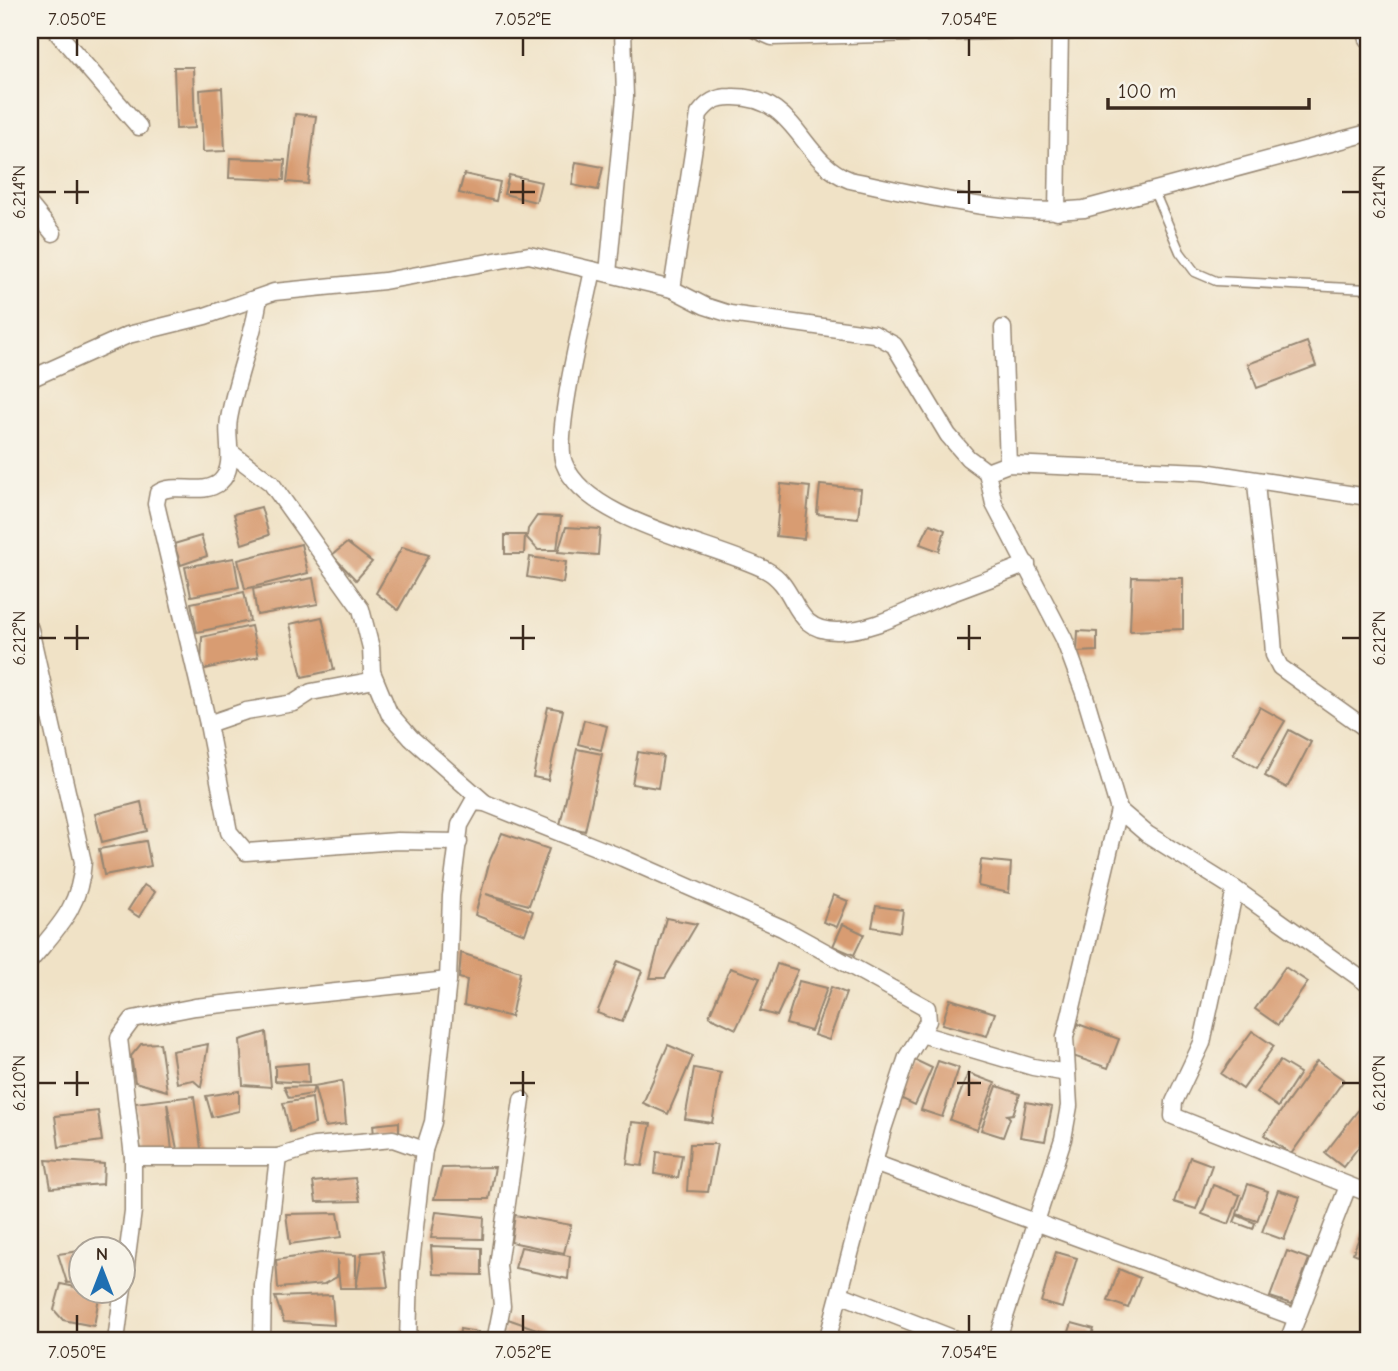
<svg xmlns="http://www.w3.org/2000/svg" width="1398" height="1371" font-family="'Comic Neue',sans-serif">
	<rect width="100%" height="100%" fill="#f7f3e8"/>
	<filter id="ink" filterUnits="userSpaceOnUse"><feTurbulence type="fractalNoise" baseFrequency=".0143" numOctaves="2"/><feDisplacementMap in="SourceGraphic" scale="14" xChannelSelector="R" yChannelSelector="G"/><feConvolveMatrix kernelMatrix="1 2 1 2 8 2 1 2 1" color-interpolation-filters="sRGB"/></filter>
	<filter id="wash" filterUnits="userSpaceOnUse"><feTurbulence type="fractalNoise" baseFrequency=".00686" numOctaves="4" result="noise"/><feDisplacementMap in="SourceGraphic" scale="28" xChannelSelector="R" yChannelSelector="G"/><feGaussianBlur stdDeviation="1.57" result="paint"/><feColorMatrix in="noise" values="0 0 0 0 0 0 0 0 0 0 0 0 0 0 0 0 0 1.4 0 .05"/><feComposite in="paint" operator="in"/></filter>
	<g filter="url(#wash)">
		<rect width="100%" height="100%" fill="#f0e2c6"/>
		<g id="blocks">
			<g fill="#d89c72">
				<path d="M174,67H193L195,128L176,129Z"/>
				<path d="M222,88L225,151L203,152L200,90Z"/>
				<path d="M295,114L316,116L308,184L287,182Z"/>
				<path d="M230,158L285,160L284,180L229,178Z"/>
				<path d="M576,162L603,167L598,190L572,185Z"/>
				<path d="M464,174L500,182L496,201L459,193Z"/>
				<path d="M509,175L541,182L536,202L504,194Z"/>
				<path d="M1307,342L1316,366L1257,388L1248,364Z"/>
				<path d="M781,484L810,487L804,539L776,536Z"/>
				<path d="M820,485L861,489L858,518L817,514Z"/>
				<path d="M261,507L269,535L242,544L234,514Z"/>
				<path d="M537,516L561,517L557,550H538L527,538L528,529Z"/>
				<path d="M930,524L945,530L939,551L920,544Z"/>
				<path d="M566,527L600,529L598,555L558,552Z"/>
				<path d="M505,535H525L524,554H505Z"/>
				<path d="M201,536L207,556L181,565L174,544Z"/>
				<path d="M347,543L372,562L356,580L332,555Z"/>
				<path d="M301,544L308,573L245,589L238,560Z"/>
				<path d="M402,547L429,555L398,610L376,593Z"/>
				<path d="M530,557L566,562L563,583L527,577Z"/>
				<path d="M234,558L239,587L191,596L185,567Z"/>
				<path d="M1132,577L1183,578V629L1130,631Z"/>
				<path d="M313,578L318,604L257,615L253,589Z"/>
				<path d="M244,592L250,621L197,632L191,603Z"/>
				<path d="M322,617L334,670L302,677L290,624Z"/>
				<path d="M251,626L258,657L201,670L202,637Z"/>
				<path d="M1078,631L1097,632V651L1077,652Z"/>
				<path d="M548,707L563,710L548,780L533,777Z"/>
				<path d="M1260,707L1285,721L1257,768L1233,754Z"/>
				<path d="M584,720L607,726L601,750L578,744Z"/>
				<path d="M1289,730L1311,742L1287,788L1265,776Z"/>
				<path d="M577,749L602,754L585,831L560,825Z"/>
				<path d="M638,752L663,756L658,788L632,784Z"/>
				<path d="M141,802L147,831L102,842L95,814Z"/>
				<path d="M502,833L549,849L529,905L486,894L533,911L525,934L475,915L490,860Z"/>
				<path d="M146,841L151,866L104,875L99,849Z"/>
				<path d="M981,860L1011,863L1009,893L978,886Z"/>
				<path d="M144,885L155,892L139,917L128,910Z"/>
				<path d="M833,895L848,901L837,927L823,922Z"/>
				<path d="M876,906L903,910L900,932L872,927Z"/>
				<path d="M666,918L697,924L665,978H650Z"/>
				<path d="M843,924L864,934L854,955L833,946Z"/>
				<path d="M461,953L520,972L511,1017L464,1005L467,980L459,978Z"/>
				<path d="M618,961L642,971L622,1022L597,1013Z"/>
				<path d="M777,964L798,970L777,1016L760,1011Z"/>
				<path d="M1285,967L1308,982L1278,1025L1255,1009Z"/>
				<path d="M730,968L760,978L736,1029L709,1016Z"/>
				<path d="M799,981L827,988L811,1031L786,1024Z"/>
				<path d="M831,987L846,993L829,1040L814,1035Z"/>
				<path d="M950,999L995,1013L987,1036L942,1024Z"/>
				<path d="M1078,1024L1119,1039L1108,1068L1067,1054Z"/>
				<path d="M1252,1031L1274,1046L1243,1089L1221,1074Z"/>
				<path d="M266,1032L271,1087L243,1085L240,1040Z"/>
				<path d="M160,1043L167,1091L135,1082L131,1056L141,1044Z"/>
				<path d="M208,1044L201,1087L193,1080L177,1083L172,1051Z"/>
				<path d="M668,1045L693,1056L668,1114L643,1103Z"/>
				<path d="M915,1060L932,1068L915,1105L898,1097Z"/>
				<path d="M938,1061L959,1068L942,1117L921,1110Z"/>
				<path d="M1280,1061L1300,1073L1278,1107L1256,1092Z"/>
				<path d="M1317,1061L1344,1080L1291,1154L1264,1135Z"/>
				<path d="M308,1063L309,1083L275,1081V1066Z"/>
				<path d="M694,1068L721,1073L712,1123L685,1119Z"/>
				<path d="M968,1073L995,1083L977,1130L950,1120Z"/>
				<path d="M342,1081L346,1124L325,1127L314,1086Z"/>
				<path d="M314,1086L312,1094L289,1098L284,1087Z"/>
				<path d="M997,1086L1020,1094L1013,1114L1007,1115L1010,1118L1003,1137L981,1130Z"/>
				<path d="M239,1091V1111L212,1117L206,1096Z"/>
				<path d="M194,1096L202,1156L178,1153L167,1103L172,1151L141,1152L135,1103Z"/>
				<path d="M312,1098L315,1124L290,1132L283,1103Z"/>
				<path d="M1026,1102L1052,1107L1045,1141L1020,1137Z"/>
				<path d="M1363,1104L1368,1109V1135L1343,1167L1325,1153Z"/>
				<path d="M98,1111L102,1141L59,1147L55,1116Z"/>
				<path d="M399,1122V1135H374L373,1125Z"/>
				<path d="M632,1122L651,1124L642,1166L627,1164Z"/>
				<path d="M690,1144H717L708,1192L687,1191Z"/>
				<path d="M657,1152L682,1155L678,1178L655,1174Z"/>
				<path d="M1190,1157L1212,1165L1196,1209L1174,1202Z"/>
				<path d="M46,1160L104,1164L103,1184L51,1188Z"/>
				<path d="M495,1167L489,1199H434L442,1168Z"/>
				<path d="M355,1178L360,1201L316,1202L313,1182Z"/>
				<path d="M1248,1184L1268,1191L1257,1221L1237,1214Z"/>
				<path d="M1213,1185L1240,1195L1229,1224L1202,1214Z"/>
				<path d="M1278,1190L1300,1197L1284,1240L1262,1232Z"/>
				<path d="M436,1212L484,1217L483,1239L431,1238Z"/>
				<path d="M338,1213L342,1237L290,1244L286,1214Z"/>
				<path d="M515,1215L571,1225L564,1253L511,1242Z"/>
				<path d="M1237,1215L1255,1223L1253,1229L1234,1222Z"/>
				<path d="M1363,1228L1368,1230V1259L1353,1253Z"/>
				<path d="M431,1246L482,1248V1275L433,1274Z"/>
				<path d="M521,1247L570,1256L568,1279L515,1268Z"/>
				<path d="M80,1251V1282L67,1283L58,1254Z"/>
				<path d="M383,1251L388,1287L356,1288H340L337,1259V1277L324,1284L278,1288L276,1260L321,1253L356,1255V1288L362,1253Z"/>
				<path d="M1287,1251L1309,1259L1292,1304L1270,1297Z"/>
				<path d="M1056,1252L1077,1258L1062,1308L1041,1302Z"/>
				<path d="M1119,1269L1140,1278L1128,1308L1108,1301Z"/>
				<path d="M61,1284L80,1288V1291H100L94,1326L63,1320L54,1310Z"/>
				<path d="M332,1295L334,1325L284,1322L275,1297Z"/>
				<path d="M508,1319L565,1339L564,1341H516L502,1336Z"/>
				<path d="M1072,1323L1094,1329L1090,1341H1066Z"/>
				<path d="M460,1329L478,1332L477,1341H459Z"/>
			</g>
		</g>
	</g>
	<g filter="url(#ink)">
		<use href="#blocks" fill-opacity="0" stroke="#968672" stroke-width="2"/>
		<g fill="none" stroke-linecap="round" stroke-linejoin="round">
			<defs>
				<path id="service" d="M1153,189L1180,252L1195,272L1216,281L1368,289"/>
				<g id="minor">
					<path d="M55,30L139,127"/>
					<path d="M756,30L772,37L1026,30"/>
					<path d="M1365,30L1368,39"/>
					<path d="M30,205L53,233"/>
					<path d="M1057,212L1060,30"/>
					<path d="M593,270C586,306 553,435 564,463C586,522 713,543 766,570C800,588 790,632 838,631C873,631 906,611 938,598C968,587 998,576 1027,564"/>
					<path d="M608,273L625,97L623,30"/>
					<path d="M672,289L699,114C708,102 716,97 731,97C798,95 799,161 850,180C926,196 1006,217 1084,209L1368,133"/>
					<path d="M259,298C253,340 236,378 229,419C225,438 237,467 220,482C202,497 175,481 158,493L156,504L208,724L229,832L246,852L397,841L459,842"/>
					<path d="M1003,328L1008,464"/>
					<path d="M30,379L128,335L205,316L274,292L384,281L529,255L672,289L705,306L730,314L874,334L894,345L948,435L968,458L987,472"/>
					<path d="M230,452L271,483L361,609L371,648L372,672L389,713L411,738L485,803"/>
					<path d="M1256,481C1260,539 1271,596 1274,655L1280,667L1368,730"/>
					<path d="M1368,497L1204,472L1008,464L987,472L994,504L1064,639L1084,693L1119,810L1147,834L1235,889L1368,984"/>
					<path d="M30,629L83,862C80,908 58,927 30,961"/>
					<path d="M208,724L246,711L294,703L311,692L375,680"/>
					<path d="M1235,889L1202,1043L1174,1102L1173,1116L1368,1193"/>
					<path d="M133,1157H278L314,1146L393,1139L424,1150"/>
					<path d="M874,1163L1297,1318"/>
					<path d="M842,1295L960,1341"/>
					<path d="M116,1341L133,1211V1157L119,1038L133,1019L195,1007L448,980"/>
					<path d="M262,1341L263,1286L278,1157"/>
					<path d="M408,1341L410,1272L420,1182L424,1150L433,1122L448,980L451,896L460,825L473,802L485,803L623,858L782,928L927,1008L928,1021L921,1034L1033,1067L1067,1073"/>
					<path d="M495,1341L502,1306L498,1265L522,1100"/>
					<path d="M827,1341L883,1129L907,1057L921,1034"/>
					<path d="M997,1341L1063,1139L1069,1106L1065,1037L1119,810"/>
					<path d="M1288,1341L1348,1186"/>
				</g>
			</defs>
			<use href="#service" stroke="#968672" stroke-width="11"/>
			<use href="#minor" stroke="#968672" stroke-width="19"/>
			<use href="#service" stroke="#fff" stroke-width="8"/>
			<use href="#minor" stroke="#fff" stroke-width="16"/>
		</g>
	</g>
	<path fill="none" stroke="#3b2a1e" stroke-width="2.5" d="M77,38V56M523,38V56M969,38V56M77,180V204M523,180V204M969,180V204M38,192H56M64,192H89M510,192H535M957,192H981M1342,192H1360M77,625V650M523,625V650M969,625V650M38,638H56M64,638H89M510,638H535M957,638H981M1342,638H1360M77,1071V1096M523,1071V1096M969,1071V1096M38,1083H56M64,1083H89M510,1083H535M957,1083H981M1342,1083H1360M77,1315V1332M523,1315V1332M969,1315V1332"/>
	<rect width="1398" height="1371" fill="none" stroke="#f7f3e8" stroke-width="77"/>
	<g transform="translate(102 1270)"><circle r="33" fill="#f7f3e8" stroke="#aca397" stroke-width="2"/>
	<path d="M0-5L12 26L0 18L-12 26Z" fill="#1f6fb2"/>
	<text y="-10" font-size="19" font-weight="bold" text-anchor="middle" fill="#3b2a1e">N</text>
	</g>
	<path d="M1108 98v10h201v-10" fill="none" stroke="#3b2a1e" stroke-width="3.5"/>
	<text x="1118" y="98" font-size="21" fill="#3b2a1e" stroke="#f7f3e8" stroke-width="5" paint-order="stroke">100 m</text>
	<rect x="38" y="38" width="1322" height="1294" fill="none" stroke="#3b2a1e" stroke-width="2.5"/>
	<g font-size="18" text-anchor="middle" fill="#3b2a1e">
		<text x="77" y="25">7.050°E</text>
		<text x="523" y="25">7.052°E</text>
		<text x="969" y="25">7.054°E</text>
		<text transform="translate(19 192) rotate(-90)" y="6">6.214°N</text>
		<text transform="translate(1379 192) rotate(-90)" y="6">6.214°N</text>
		<text transform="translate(19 638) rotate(-90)" y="6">6.212°N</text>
		<text transform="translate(1379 638) rotate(-90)" y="6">6.212°N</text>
		<text transform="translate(19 1083) rotate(-90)" y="6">6.210°N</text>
		<text transform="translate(1379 1083) rotate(-90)" y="6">6.210°N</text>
		<text x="77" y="1358">7.050°E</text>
		<text x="523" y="1358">7.052°E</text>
		<text x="969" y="1358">7.054°E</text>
	</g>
</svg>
